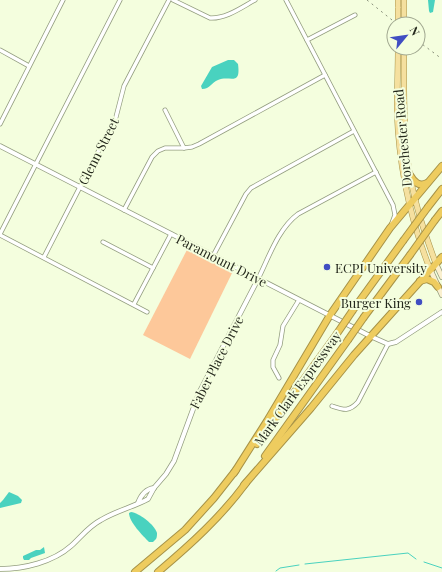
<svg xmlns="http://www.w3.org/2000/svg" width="442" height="572" font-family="'Playfair Display',serif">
	<rect width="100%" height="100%" fill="#f4fede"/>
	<path fill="#fdc89a" d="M190,244L235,267L190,359L143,335Z"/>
	<g fill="#49d2bf">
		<path d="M428,0H435L433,12L430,13L429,11Z"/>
		<path d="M228,60H234L238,64C241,87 230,75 218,80C212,82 210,89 202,89L201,86L212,67Z"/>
		<path d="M9,492L18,496L22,500L21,503L0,508V503L3,500Z"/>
		<path d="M131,512C139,513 154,524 157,533C157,534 157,538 156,539L153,542H149C143,536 129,522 129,513Z"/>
		<path d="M44,547L45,553L31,558L29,560H24L23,558V556L36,550H40Z"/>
	</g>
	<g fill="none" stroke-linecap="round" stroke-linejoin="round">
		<g stroke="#49d2bf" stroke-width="1">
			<path d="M424,562L442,568"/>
			<path d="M305,564L408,553L416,559"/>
			<path d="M276,571L280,568L299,565"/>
		</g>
		<defs>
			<g id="minor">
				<path d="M173,0L210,18C226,19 242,7 255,0"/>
				<path d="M286,0L393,205L395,215L392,223"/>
				<path d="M307,40L355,15"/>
				<path d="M0,50L29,66"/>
				<path d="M165,110L184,148"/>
				<path d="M0,124L63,0"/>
				<path d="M124,210L152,157L158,151L165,148H184L192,147L199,144L325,75"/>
				<path d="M0,234L120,0"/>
				<path d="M0,235L147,312"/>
				<path d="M103,242L153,268"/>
				<path d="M213,256L246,194L251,188L354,131"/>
				<path d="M44,257L116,117L124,86L169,0"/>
				<path d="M258,279C269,257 278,229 298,214L376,172"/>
				<path d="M134,304L171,234"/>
				<path d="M279,378L273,367V360L280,345L283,326L299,300"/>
				<path d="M332,406C344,410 349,412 358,402L388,344"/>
			</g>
			<g id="tertiary">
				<path d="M0,146L370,336L388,344L396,342L442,312"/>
				<path d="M138,503C141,495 146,489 154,488"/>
				<path d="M0,569C24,569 53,562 71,546C81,537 89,526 101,520C116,511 133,507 148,499L154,488L166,474L174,461L199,393L258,279"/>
			</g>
			<g id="secondary">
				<path d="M436,264L442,277"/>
				<path d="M430,269L442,295"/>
			</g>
			<g id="primary">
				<path d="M398,8V0"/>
				<path d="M404,24V0"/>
				<path d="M398,48C398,69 397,91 397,112C399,167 410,219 430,269"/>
				<path d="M404,48C404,84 403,119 407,155C411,193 423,229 436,264"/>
			</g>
			<g id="motorway">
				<path d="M410,175C414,182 419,187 427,183"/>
				<path d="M428,207L442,189"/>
				<path d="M435,220L442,211"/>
				<path d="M420,281L427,279L434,282L438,287"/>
				<path d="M353,310L403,241"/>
				<path d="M364,317L410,255"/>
				<path d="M257,444L336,335"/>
				<path d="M265,456L348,340"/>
				<path d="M234,473L267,421L330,315L390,228L442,166"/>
				<path d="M244,485L311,408L354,355L442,257"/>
				<path d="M135,572L185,530L214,498L236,470"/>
				<path d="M158,572C190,545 221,517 246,483"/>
			</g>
		</defs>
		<use href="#minor" stroke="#949e80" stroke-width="5"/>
		<use href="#tertiary" stroke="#949e80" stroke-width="5.5"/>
		<use href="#secondary" stroke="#949e80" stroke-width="6"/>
		<use href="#primary" stroke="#a79348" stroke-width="6"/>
		<use href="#motorway" stroke="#a79348" stroke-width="8"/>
		<use href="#minor" stroke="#fff" stroke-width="3.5"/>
		<use href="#tertiary" stroke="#fff" stroke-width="4"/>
		<use href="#secondary" stroke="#faf0cf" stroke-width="4.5"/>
		<use href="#primary" stroke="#f5e09f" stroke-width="5"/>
		<use href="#motorway" stroke="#eecc5f" stroke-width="6"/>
		<g stroke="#888f79" stroke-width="1" stroke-dasharray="2 4" stroke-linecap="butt">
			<path d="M367,0L397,24"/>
			<path d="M418,41L442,59"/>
		</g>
		<defs>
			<path id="primary-bridge" d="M398,8V24"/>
			<g id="motorway-bridge">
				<path d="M403,241L428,207"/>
				<path d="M410,255L435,220"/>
				<path d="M336,335L353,310"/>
				<path d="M348,340L364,317"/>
			</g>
		</defs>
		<use href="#primary-bridge" stroke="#a79348" stroke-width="6" stroke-linecap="butt"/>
		<use href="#motorway-bridge" stroke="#a79348" stroke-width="8" stroke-linecap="butt"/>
		<use href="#primary-bridge" stroke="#f5e09f" stroke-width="5"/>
		<use href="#motorway-bridge" stroke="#eecc5f" stroke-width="6"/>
	</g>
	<g fill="#404ec2" stroke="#f4fede" stroke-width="1.5">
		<circle cx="327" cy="267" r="4"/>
		<circle cx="419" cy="302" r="4"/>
	</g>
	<g text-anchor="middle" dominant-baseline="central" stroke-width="4" stroke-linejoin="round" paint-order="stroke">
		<g font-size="13" fill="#24281c" stroke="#f4fede">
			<text transform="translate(402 138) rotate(-95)">Dorchester Road</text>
			<text transform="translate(98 151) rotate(-63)">Glenn Street</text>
			<text transform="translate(222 260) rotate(27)">Paramount Drive</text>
			<text transform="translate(216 362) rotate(-63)">Faber Place Drive</text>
			<text transform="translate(297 388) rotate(-54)">Mark Clark Expressway</text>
		</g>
		<g font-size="13" fill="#24281c" stroke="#f4fede" text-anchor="start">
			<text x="335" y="267">ECPI University</text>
			<text x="411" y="302" text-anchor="end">Burger King</text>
		</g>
	</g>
	<g transform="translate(406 36) rotate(61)"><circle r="19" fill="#f4fede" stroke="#a1a890"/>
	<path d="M0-3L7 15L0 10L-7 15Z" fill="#404ec2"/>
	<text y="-6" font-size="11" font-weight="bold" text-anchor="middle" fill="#24281c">N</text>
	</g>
</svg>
